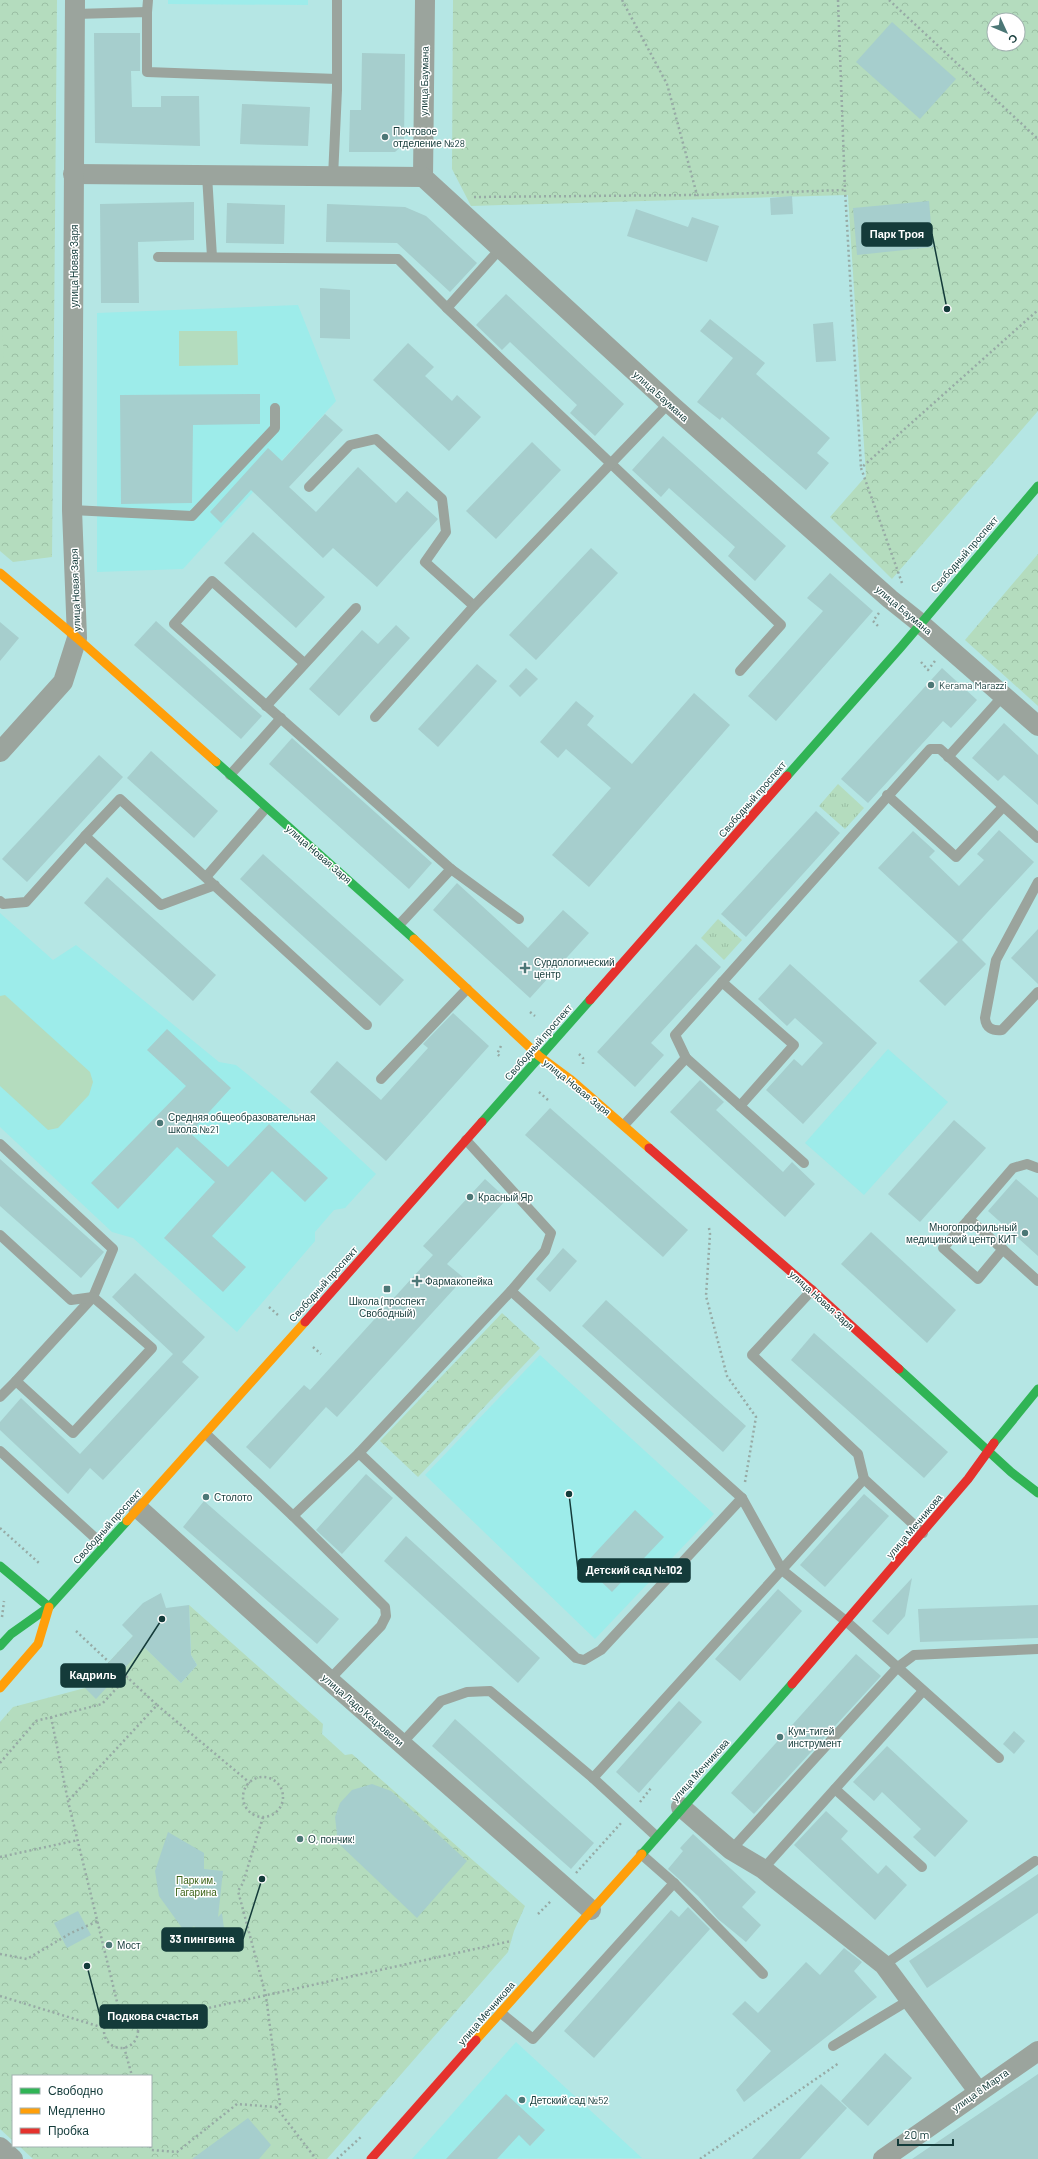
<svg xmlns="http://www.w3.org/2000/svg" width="1038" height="2159" font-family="Barlow,sans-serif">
	<defs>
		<pattern id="grass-tufts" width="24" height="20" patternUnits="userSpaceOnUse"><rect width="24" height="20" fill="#b4dcbe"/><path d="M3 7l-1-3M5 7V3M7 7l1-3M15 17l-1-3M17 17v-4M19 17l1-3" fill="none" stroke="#9abea4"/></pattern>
		<pattern id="forest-crowns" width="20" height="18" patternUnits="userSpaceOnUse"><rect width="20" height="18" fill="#b4dcbe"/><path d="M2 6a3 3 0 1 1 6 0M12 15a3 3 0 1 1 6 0" fill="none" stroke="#9abea4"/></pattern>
	</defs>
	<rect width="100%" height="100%" fill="#b5e6e4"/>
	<g fill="#9decea">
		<path d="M168,0H308V5L168,4Z"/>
		<path d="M298,305L336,401L183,569L97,572V313Z"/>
		<path d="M0,913L53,960L76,945L219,1062L236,1065L301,1118L315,1117L376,1174L345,1208L334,1210L315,1232V1241L237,1332L133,1238L112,1232L0,1127Z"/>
		<path d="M888,1049L948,1102L864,1195L805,1143Z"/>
		<path d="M540,1355L714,1514L595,1639L425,1475Z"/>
		<path d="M516,2042L642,2158L412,2159Z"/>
	</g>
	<g fill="url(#grass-tufts)">
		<path d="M838,784L864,808L845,829L819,806Z"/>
		<path d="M718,919L742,940L724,960L701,938Z"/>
	</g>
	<g fill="url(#forest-crowns)" fill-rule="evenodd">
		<path d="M0,0H57L52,557L13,562L0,551Z"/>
		<path d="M453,0H1038V411L892,579L830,517L866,476L848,195L471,206L452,169ZM994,20H1018V44H994Z"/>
		<path d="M1038,554V706L965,640Z"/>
		<path d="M502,1313L540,1348L418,1477L380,1441Z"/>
		<path d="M189,1605L323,1724L322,1734L345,1755L352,1754L525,1906L514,1931L508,1952L327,2159H33L19,2146H151V2076H13V2141L0,2129V1722L13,1707L85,1688L133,1636L181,1683L197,1665L191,1655Z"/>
	</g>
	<g fill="#b4dcbe">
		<path d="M0,290L4,358H0Z"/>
		<path d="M179,331H237L238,365L179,366Z"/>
		<path d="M5,995L90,1072L93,1082L89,1095L58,1128L48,1130L0,1086V996Z"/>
	</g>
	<g fill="#a6cecd">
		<path d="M892,22L956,79L920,119L856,62Z"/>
		<path d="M94,33H140V71H131L132,107H161V96H199L200,146L95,143Z"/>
		<path d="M362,53L405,54L404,144L395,152H349L350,110H361Z"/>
		<path d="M242,104L310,107L308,146L240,144Z"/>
		<path d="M792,196L793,214L771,215L770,198Z"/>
		<path d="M929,201L933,247L857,255L853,208Z"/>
		<path d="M194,202V240L138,242L139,303H101L100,204Z"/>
		<path d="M227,203L285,205L284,244L226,243Z"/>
		<path d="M327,204L405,207L426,216L477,263L450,292L397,243L326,242Z"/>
		<path d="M636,209L688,227L692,217L719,226L707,262L627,236Z"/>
		<path d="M320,288L350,290V339L320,338Z"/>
		<path d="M506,294L624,404L595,436L570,413L577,405L510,342L502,350L476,325Z"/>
		<path d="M710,319L765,363L756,374L830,438L817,453L829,463L806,490L722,417L720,420L697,402L733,358L700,331Z"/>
		<path d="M833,322L836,361L816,362L813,324Z"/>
		<path d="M408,343L434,367L425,376L452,401L457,395L481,417L449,451L373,380Z"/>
		<path d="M260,394V424L193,425L192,503L121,504L120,395Z"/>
		<path d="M325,414L343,430L289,487L316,512L358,467L396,503L407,491L438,519L377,587L333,548L323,558L251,490L221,523L210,512L268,448L282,461Z"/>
		<path d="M663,436L786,546L755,581L728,556L735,547L669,488L661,497L632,470Z"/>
		<path d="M532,442L561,470L496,539L466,511Z"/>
		<path d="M253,532L325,597L296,628L224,563Z"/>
		<path d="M591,548L618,573L536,660L509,635Z"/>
		<path d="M830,573L873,611L776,721L748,696L823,611L807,598Z"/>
		<path d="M156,621L262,716L241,739L134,645Z"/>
		<path d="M0,622L19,638L0,661Z"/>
		<path d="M396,625L410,638L339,716L309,689L362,630L378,644Z"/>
		<path d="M477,664L497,681L438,747L418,729Z"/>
		<path d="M526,668L538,679L520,697L509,686Z"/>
		<path d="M942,668L977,700L951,728L943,721L868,803L841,779Z"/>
		<path d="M694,693L730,725L589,887L552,855L611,788L566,749L558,758L540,742L576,701L594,716L587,725L632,764Z"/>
		<path d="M1004,723L1038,755V805L1004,775L998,781L972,758Z"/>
		<path d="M292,738L432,863L409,889L269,764Z"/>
		<path d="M151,751L218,811L194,838L127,778Z"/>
		<path d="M99,755L123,777L27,882L2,859Z"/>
		<path d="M816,811L840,833L746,937L721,914Z"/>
		<path d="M999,830L1034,862L962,940L986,964L945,1006L919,981L958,942L878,868L913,831L935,851L929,857L959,886L984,860L977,854Z"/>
		<path d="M263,854L404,980L380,1006L240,879Z"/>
		<path d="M107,877L216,975L193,1001L84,903Z"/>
		<path d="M457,883L528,948L563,910L589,933L530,998L433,910Z"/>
		<path d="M1038,929V984L1011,958Z"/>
		<path d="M696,944L721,967L651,1043L664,1055L635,1087L597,1052Z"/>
		<path d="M790,964L877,1043L803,1124L766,1090L794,1059L802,1066L823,1043L795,1018L787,1026L758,999Z"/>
		<path d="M453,1013L489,1046L386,1161L310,1092L337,1061L381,1100L428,1048L423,1044Z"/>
		<path d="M167,1029L231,1088L190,1133L228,1167L269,1124L328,1178L305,1202L272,1171L212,1236L246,1267L223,1292L164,1238L215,1182L177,1147L118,1209L91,1183L186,1086L147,1050Z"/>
		<path d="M700,1080L724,1102L716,1110L783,1172L792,1162L815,1184L785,1217L670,1112Z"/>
		<path d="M550,1108L688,1230L663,1257L525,1135Z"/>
		<path d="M954,1120L986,1148L920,1222L888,1194Z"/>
		<path d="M0,1159L104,1252L81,1278L0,1206Z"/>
		<path d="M485,1179L507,1199L447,1264L464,1278L337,1417L326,1407L270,1469L246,1447L304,1385L310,1390L433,1255L423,1246Z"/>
		<path d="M1016,1179L1038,1198V1256L988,1211Z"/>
		<path d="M871,1232L956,1310L927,1343L841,1264Z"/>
		<path d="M563,1248L577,1261L550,1292L536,1279Z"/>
		<path d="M135,1273L205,1337L182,1362L199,1377L103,1480L90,1468L68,1494L0,1430V1422L21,1398L80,1454L173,1354L112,1297Z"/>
		<path d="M606,1300L746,1426L723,1452L582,1326Z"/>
		<path d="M814,1333L948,1452L924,1478L791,1360Z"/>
		<path d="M366,1474L393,1498L342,1554L316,1530Z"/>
		<path d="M864,1494L889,1516L825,1587L800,1565Z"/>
		<path d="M204,1501L339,1619L317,1644L183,1527Z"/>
		<path d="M635,1510L664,1537L612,1592L584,1565Z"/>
		<path d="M406,1536L540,1658L518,1683L384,1561Z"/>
		<path d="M912,1578L905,1616L888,1635L872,1621Z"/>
		<path d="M778,1589L802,1611L740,1681L715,1659Z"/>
		<path d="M161,1593L166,1608L189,1605L191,1655L197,1665L181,1683L144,1647L96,1699L85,1688L133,1636L122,1625L143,1603Z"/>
		<path d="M1038,1605V1638L920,1642L918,1609Z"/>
		<path d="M856,1654L881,1676L754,1814L731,1793Z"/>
		<path d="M679,1701L702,1722L639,1793L616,1772Z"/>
		<path d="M455,1719L594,1843L571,1869L432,1746Z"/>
		<path d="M1014,1731L1025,1741L1014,1754L1003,1744Z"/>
		<path d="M887,1746L968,1821L935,1857L913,1837L921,1829L882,1792L874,1801L853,1782Z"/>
		<path d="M372,1784L391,1791L467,1861L417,1918L338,1843L335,1817L340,1803L352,1790Z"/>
		<path d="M826,1811L848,1831L841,1839L878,1874L886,1865L907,1885L875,1920L794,1845Z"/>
		<path d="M168,1832L204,1853V1869L223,1871L218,1917L222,1913L225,1936L215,1942V1949L194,1926L185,1932L159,1896L155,1871Z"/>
		<path d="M693,1834L756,1892L742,1907L761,1925L746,1942L718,1919L698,1896L668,1869L683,1851L680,1848Z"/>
		<path d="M1038,1874V1913L927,1988L909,1961Z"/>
		<path d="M688,1907L710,1929L594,2058L564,2031L671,1910L679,1917Z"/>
		<path d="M78,1911L91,1935L67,1948L54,1923Z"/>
		<path d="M844,1948L862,1962L854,1971L877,1997L744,2102L736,2090L771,2051L732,2014L745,2001L758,2013L806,1962L820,1975Z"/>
		<path d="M885,2053L912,2078L868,2126L841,2101Z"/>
		<path d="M1038,2074V2159H912L1004,2097Z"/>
		<path d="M821,2084L847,2108L800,2159H752Z"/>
		<path d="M506,2094L545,2130L530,2146L519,2135L497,2159H446Z"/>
		<path d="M248,2118L271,2145L259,2159H192Z"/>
	</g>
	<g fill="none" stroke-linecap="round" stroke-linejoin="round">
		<g stroke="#97aaa5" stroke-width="2.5" stroke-dasharray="2 3" stroke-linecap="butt">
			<path d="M622,0L667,84L697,195L845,190"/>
			<path d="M838,0L845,190L861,468"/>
			<path d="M889,0L1038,139"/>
			<path d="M474,197L697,195"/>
			<path d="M902,583L861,468L1038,310"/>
			<path d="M879,613L873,621L879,627"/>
			<path d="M921,662L928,670L935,661"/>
			<path d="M530,1012L535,1016"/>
			<path d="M501,1046L497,1054L501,1057"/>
			<path d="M579,1054L583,1058V1064"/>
			<path d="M539,1092L548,1100"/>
			<path d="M709,1228L710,1234L706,1296L727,1376L756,1417L745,1482"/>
			<path d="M269,1307L279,1316"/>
			<path d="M313,1347L321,1354"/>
			<path d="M0,1528L39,1563"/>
			<path d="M2,1617L4,1601"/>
			<path d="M76,1631L109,1662"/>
			<path d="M157,1705L250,1783"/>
			<path d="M51,1717L68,1801L120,2014"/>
			<path d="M0,1763L36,1721L102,1704L127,1677L121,1672"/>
			<circle cx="263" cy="1797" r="20"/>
			<path d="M69,1800L157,1705L127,1677"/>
			<path d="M640,1802L651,1788"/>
			<path d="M0,1857L78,1840"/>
			<path d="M576,1873L622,1822"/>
			<path d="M538,1914L552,1900"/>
			<path d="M0,1954L27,1959L71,1933L98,1921"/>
			<path d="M0,1996L104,2028"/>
			<circle cx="121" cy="2031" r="17"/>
			<path d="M136,2024L511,1941"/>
			<path d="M124,2047L132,2076"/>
			<path d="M276,2107L316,2159"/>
			<path d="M150,2146L151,2150L177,2152L237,2104L276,2107L280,2104L266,1996L238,1891L243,1883L263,1817"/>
			<path d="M337,2159L362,2136"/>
			<path d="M700,2159L839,2063"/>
		</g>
		<g stroke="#9ba49d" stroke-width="10">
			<path d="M147,12L148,0"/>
			<path d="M75,14L147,12V72L337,79"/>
			<path d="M207,175L212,257"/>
			<path d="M333,177L337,90V0"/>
			<path d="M158,257L398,259L447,308L500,249"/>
			<path d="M447,308L781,625L740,671"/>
			<path d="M309,487L350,445L376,439L442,499L446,532L425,562L474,606"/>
			<path d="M72,510L192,516L275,428V408"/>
			<path d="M304,663L212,581L174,624L451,869L519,919"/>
			<path d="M266,706L356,608"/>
			<path d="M375,717L474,606L669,403"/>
			<path d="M948,757L1003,696"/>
			<path d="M230,775L281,718"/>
			<path d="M887,795L956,857L1003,807"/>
			<path d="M206,877L266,808"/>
			<path d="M1038,882L996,960L985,1018C986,1028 992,1031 1002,1030L1038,992"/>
			<path d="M215,885L161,905L85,836L120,799L367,1025"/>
			<path d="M0,901L3,904L26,902L85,836"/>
			<path d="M399,925L451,869"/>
			<path d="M722,982L794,1045L740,1106"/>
			<path d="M686,1058L804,1163"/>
			<path d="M381,1079L467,989"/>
			<path d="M624,1125L686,1058L675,1035L930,749H940L1038,838"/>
			<path d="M0,1144L113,1249L93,1297L16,1381"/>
			<path d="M1038,1168L1027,1164L1013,1168L969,1219L1038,1281"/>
			<path d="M969,1219L943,1248L978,1279L1003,1249"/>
			<path d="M0,1235L71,1300L93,1297L152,1348L73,1433L16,1381L0,1397"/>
			<path d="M812,1290L752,1355L858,1454L864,1479L923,1533"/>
			<path d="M511,1291L742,1498L782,1570L847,1622L999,1758"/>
			<path d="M206,1434L293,1516L359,1453L511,1291L545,1251L551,1233L466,1140"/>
			<path d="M0,1451L104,1546"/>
			<path d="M359,1453L576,1658L584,1660L601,1650L742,1498"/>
			<path d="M293,1516L385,1607L386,1616L381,1626L329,1680"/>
			<path d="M401,1744L441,1701L467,1692L490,1691L593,1778L864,1479"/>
			<path d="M593,1778L656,1836"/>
			<path d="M835,1789L922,1867"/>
			<path d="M731,1850L898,1667L914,1655L1038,1649"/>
			<path d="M641,1854L674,1883L763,1974"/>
			<path d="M763,1869L923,1691"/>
			<path d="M884,1965L1035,1861"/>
			<path d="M501,2013L533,2039L674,1883"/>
			<path d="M833,2046L911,1999"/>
		</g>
		<g stroke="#9ba49d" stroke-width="20">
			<path d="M425,0L423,177L669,403L890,599L920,623L1038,726"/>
			<path d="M73,174L423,177"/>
			<path d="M0,752L63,682L77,638L72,510L75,0"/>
			<path d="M138,1508L329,1680L591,1910"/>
			<path d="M681,1807L731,1850L763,1869L884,1965L978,2091"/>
			<path d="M0,2147L13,2159"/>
			<path d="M883,2159L1038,2051"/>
		</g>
		<g stroke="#30b455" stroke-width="9">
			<path d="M216,762L414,939"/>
			<path d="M787,776L901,647L1038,486"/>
			<path d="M482,1122L590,1000"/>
			<path d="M899,1369L1011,1472L1038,1493"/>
			<path d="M994,1443L1038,1389"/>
			<path d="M0,1566L49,1607"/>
			<path d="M0,1646L11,1634L49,1607L127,1521"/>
			<path d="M642,1854L792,1684"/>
		</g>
		<g stroke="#ff9f0a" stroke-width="9">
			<path d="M0,573L77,638L216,762"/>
			<path d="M414,939L539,1056L570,1079L649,1148"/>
			<path d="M127,1521L305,1322"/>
			<path d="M0,1688L38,1644L49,1607"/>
			<path d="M476,2040L642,1854"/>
		</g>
		<g stroke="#e5322d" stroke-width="9">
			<path d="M590,1000L787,776"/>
			<path d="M649,1148L812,1290L899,1369"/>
			<path d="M305,1322L482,1122"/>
			<path d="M792,1684L968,1479L994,1443"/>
			<path d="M371,2159L476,2040"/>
		</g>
	</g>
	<g fill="#4c7776" stroke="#fff" stroke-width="1.5">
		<circle cx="385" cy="137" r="4"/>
		<circle cx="931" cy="685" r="4"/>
		<path d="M523 962h4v4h4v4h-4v4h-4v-4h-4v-4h4z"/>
		<circle cx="160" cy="1123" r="4"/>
		<circle cx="470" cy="1197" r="4"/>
		<circle cx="1025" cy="1233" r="4"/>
		<path d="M415 1275h4v4h4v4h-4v4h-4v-4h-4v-4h4z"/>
		<rect x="383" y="1285" width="8" height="8" rx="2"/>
		<circle cx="206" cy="1497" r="4"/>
		<circle cx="780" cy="1737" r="4"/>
		<circle cx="300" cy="1839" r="4"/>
		<circle cx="109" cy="1945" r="4"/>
		<circle cx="522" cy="2100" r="4"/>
	</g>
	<g text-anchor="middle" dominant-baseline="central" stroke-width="3" stroke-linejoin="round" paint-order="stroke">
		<g font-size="10" fill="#143b3a" stroke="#fff">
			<text transform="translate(424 81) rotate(-89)">улица Баумана</text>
			<text transform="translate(74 266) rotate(-90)">улица Новая Заря</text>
			<text transform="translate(661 396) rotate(42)">улица Баумана</text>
			<text transform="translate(964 554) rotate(-49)">Свободный проспект</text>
			<text transform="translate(75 590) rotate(-92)">улица Новая Заря</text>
			<text transform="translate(904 610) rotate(40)">улица Баумана</text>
			<text transform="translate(752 799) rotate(-49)">Свободный проспект</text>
			<text transform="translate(319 854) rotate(41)">улица Новая Заря</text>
			<text transform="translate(538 1042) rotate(-49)">Свободный проспект</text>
			<text transform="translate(577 1087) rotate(39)">улица Новая Заря</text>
			<text transform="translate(323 1284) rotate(-48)">Свободный проспект</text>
			<text transform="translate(822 1300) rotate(42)">улица Новая Заря</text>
			<text transform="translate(107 1526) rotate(-48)">Свободный проспект</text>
			<text transform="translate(914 1526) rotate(-50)">улица Мечникова</text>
			<text transform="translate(363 1710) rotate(41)">улица Ладо Кецховели</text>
			<text transform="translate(700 1770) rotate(-48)">улица Мечникова</text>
			<text transform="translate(486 2013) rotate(-49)">улица Мечникова</text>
			<text transform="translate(980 2090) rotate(-35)">улица 8 Марта</text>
		</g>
		<g font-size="10" fill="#143b3a" stroke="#fff" text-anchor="start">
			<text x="393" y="131">Почтовое<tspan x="393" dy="12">отделение №28</tspan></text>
			<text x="939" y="685">Kerama Marazzi</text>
			<text x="534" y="962">Сурдологический<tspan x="534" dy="12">центр</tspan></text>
			<text x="168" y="1117">Средняя общеобразовательная<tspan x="168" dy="12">школа №21</tspan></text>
			<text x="478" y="1197">Красный Яр</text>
			<text x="1017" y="1227" text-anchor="end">Многопрофильный<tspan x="1017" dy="12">медицинский центр КИТ</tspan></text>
			<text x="425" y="1281">Фармакопейка</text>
			<text x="387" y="1301" text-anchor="middle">Школа (проспект<tspan x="387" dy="12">Свободный)</tspan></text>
			<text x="214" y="1497">Столото</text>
			<text x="788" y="1731">Кум-тигей<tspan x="788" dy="12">инструмент</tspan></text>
			<text x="308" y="1839">О, пончик!</text>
			<text x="117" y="1945">Мост</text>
			<text x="530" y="2100">Детский сад №52</text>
		</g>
		<g font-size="10" fill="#3d6418" stroke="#fff">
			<text x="196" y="1880">Парк им.<tspan x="196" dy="12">Гагарина</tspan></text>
		</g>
	</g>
	<path fill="none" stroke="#143b3a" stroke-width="1.5" d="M947 309L932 234M569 1494L578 1570M162 1619L125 1676M262 1879L243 1939M87 1966L100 2016"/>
	<g fill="#143b3a" stroke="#fff" stroke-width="1.5">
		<circle cx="947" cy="309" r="4"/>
		<circle cx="569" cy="1494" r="4"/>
		<circle cx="162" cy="1619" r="4"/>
		<circle cx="262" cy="1879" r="4"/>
		<circle cx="87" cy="1966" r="4"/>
	</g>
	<g fill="#143b3a" stroke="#143b3a" stroke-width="1.5">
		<rect x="862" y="223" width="70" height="23" rx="4"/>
		<rect x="578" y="1559" width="112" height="23" rx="4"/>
		<rect x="61" y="1664" width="64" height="23" rx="4"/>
		<rect x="162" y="1928" width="81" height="23" rx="4"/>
		<rect x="100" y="2005" width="107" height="23" rx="4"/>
	</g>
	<g font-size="11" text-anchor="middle" font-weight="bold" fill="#fff">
		<text x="897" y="238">Парк Троя</text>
		<text x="634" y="1574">Детский сад №102</text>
		<text x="93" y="1679">Кадриль</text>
		<text x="202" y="1943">33 пингвина</text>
		<text x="153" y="2020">Подкова счастья</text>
	</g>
	<rect x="12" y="2075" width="140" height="72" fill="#ffffff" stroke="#a1b1b0"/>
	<rect x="20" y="2088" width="20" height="6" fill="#30b455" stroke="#a1b1b0"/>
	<text x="48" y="2095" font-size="12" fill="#143b3a">Свободно</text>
	<rect x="20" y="2108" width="20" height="6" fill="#ff9f0a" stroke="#a1b1b0"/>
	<text x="48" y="2115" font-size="12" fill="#143b3a">Медленно</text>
	<rect x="20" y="2128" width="20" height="6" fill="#e5322d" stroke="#a1b1b0"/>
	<text x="48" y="2135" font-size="12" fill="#143b3a">Пробка</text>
	<g transform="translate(1006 32) rotate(134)"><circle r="19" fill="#ffffff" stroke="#a1b1b0"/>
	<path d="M0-3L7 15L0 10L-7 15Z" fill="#4c7776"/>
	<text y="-6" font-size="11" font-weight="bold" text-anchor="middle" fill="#143b3a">С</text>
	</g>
	<path d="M898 2139v6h55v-6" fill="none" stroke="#143b3a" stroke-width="2"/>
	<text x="904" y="2139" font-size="12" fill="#143b3a" stroke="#ffffff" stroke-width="3" paint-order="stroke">20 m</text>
</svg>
